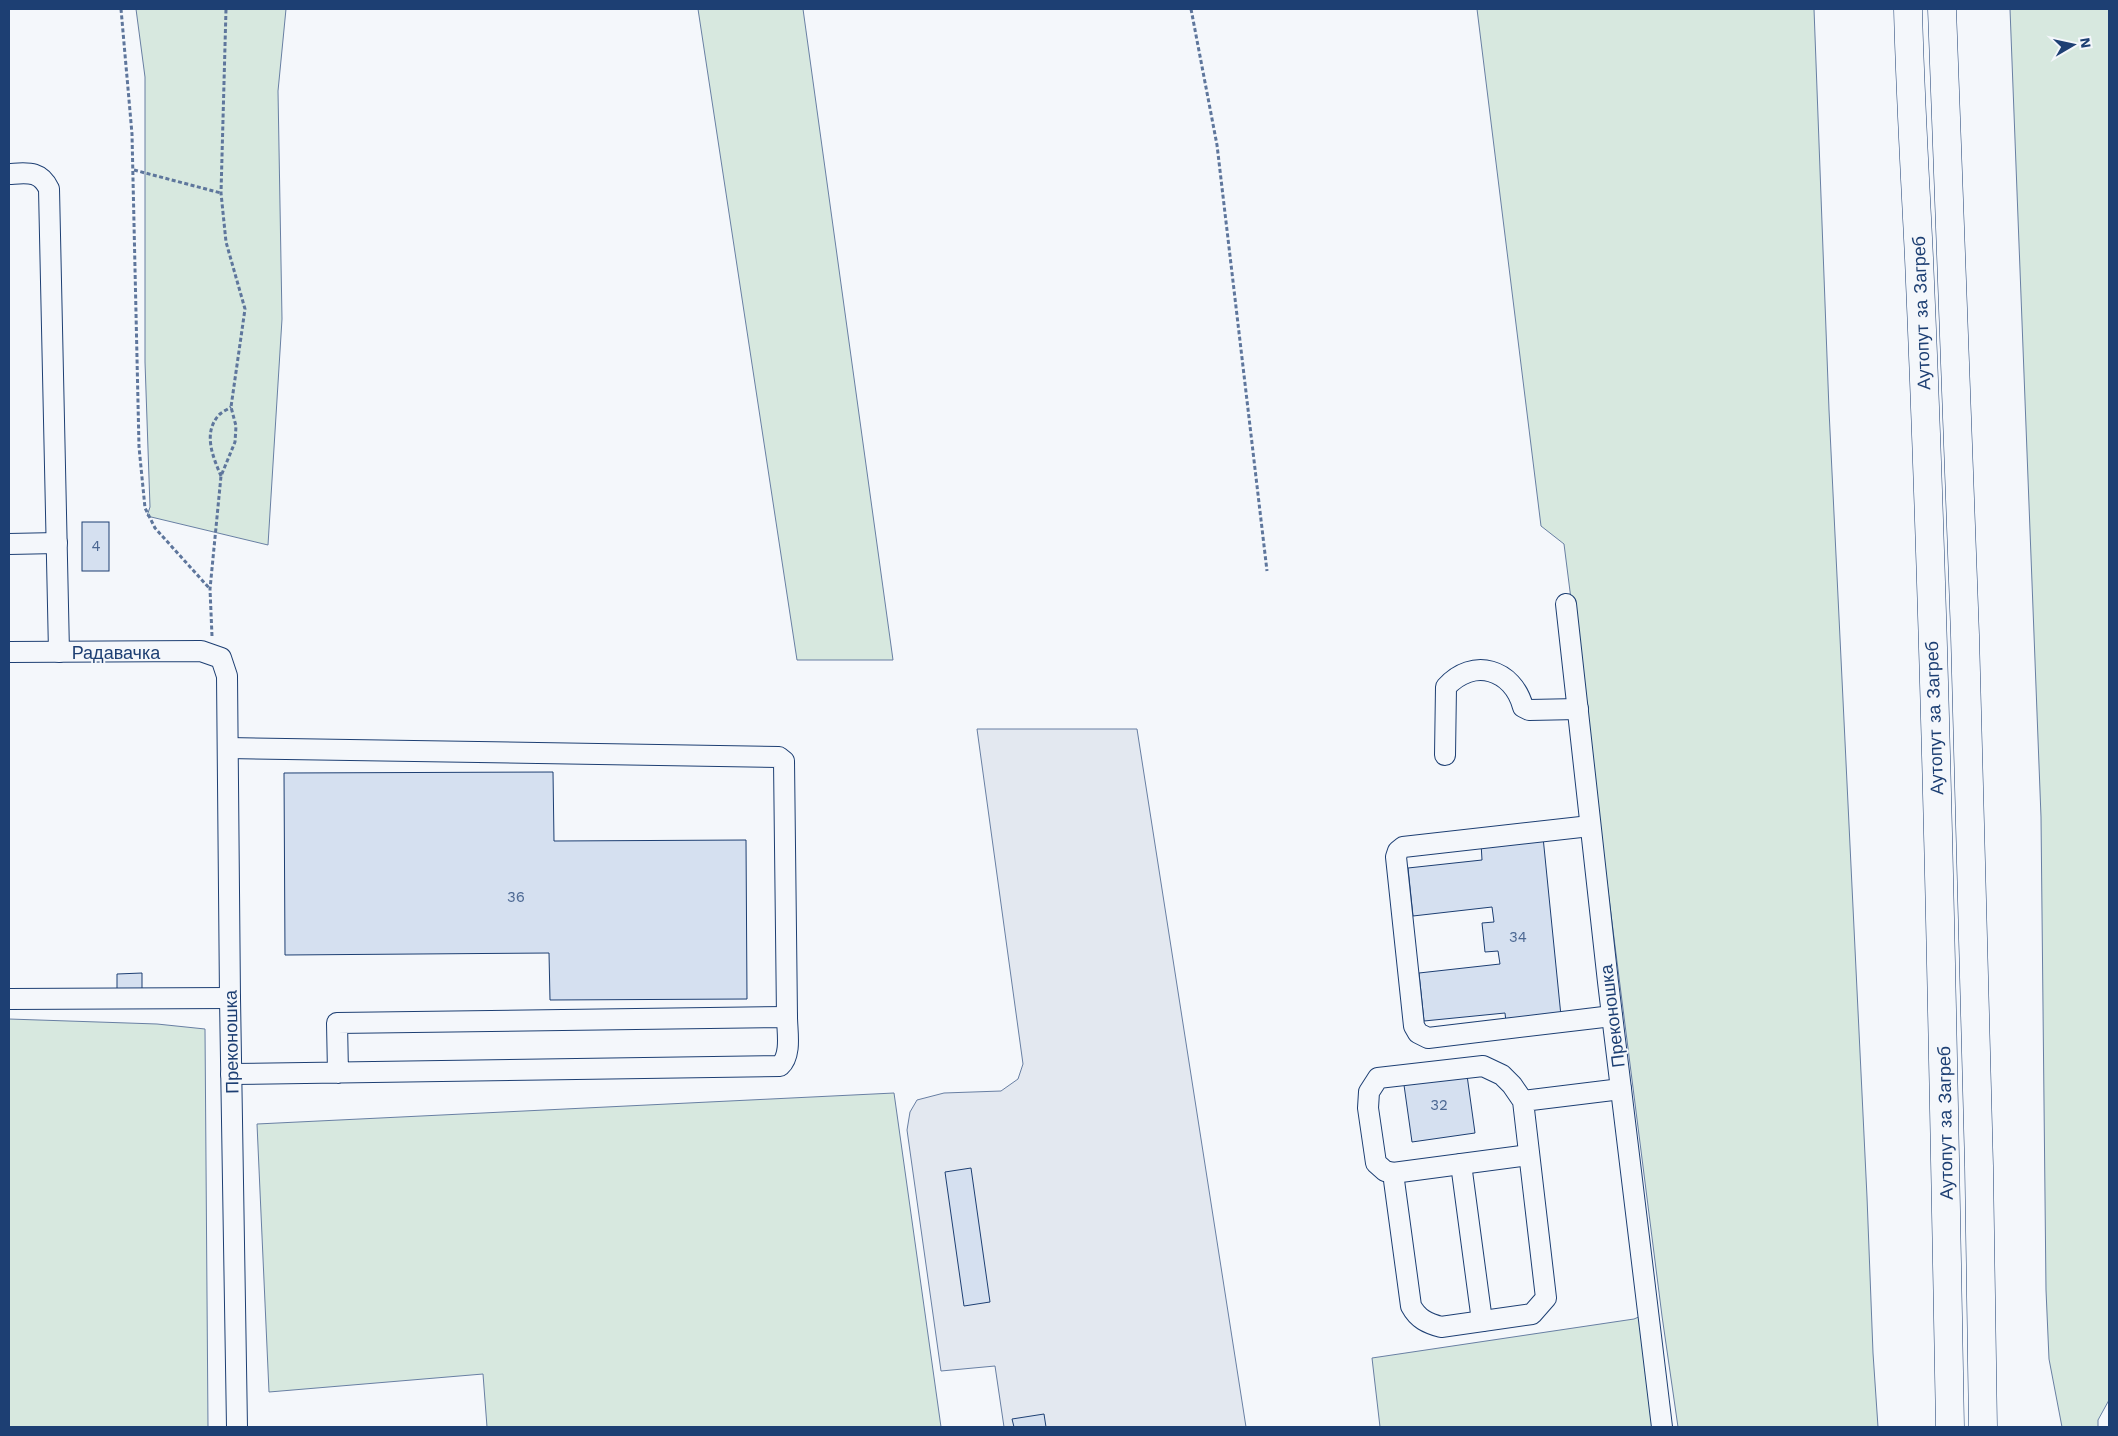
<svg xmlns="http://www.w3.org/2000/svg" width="2118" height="1436" font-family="'Work Sans',sans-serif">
	<rect width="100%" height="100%" fill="#f4f7fb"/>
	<g fill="#d7e8df" stroke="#687fa3">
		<path d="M136,9H286L278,91L282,319L268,545L147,516L150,507L145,362V77Z"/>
		<path d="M698,9H803L893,660H797Z"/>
		<path d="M1477,9H1814L1829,410L1867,1197L1873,1353L1878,1427H1678L1662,1316L1564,544L1541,526Z"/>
		<path d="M2010,9H2109V1400L2098,1420V1427H2062L2049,1359L2046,1290L2041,817Z"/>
		<path d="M9,1019L157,1024L205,1029L208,1427H9Z"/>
		<path d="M894,1093L941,1427H487L483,1374L269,1392L257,1124Z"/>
		<path d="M1648,1313L1662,1427H1380L1372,1358L1634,1319Z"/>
	</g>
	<path fill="#e3e8f0" stroke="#687fa3" d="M977,729H1137L1246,1427H1004L995,1366L941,1371L907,1130L910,1112L917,1100L944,1093L1001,1091L1018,1079L1023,1064Z"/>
	<g fill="#d5e0f0" stroke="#1d3f73">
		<rect x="82" y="522" width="27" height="49"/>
		<path d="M553,772L554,841L746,840L747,999L550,1000L549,953L285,955L284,773Z"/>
		<path d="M1543,837L1561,1016L1506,1022L1505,1013L1424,1021L1419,973L1500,964L1498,951L1485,952L1482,923L1494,922L1492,907L1413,916L1408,868L1482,860L1481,843Z"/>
		<path d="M142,973V994H117V974Z"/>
		<path d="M1466,1068L1475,1133L1412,1142L1403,1078Z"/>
		<path d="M971,1168L990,1302L964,1306L945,1172Z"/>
		<path d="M1044,1414L1046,1427H1014L1012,1419Z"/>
	</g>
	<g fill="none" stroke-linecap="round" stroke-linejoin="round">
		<defs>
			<g id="minor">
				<path d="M9,174C27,173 40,170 49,189L59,652"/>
				<path d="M9,544L57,543"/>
				<path d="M1566,604L1608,982L1662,1427"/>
				<path d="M9,652L201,651L221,658L227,676L230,998L237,1427"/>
				<path d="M228,748L779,757L784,761L787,1017"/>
				<path d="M1445,755L1446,687C1473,657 1513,669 1523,707L1529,710L1578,709"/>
				<path d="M1590,826L1403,847L1398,851L1396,857L1414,1026L1418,1033L1428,1038L1612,1016"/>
				<path d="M9,999L230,998"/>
				<path d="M231,1074L780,1066C792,1055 787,1031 787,1017L337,1023L338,1073"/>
				<path d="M1523,1101L1546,1298L1532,1314L1441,1327C1427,1323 1418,1319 1411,1306L1393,1173L1385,1171L1376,1163L1368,1108L1369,1092L1378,1078L1483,1066L1502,1075L1512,1085L1523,1101L1621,1089"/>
				<path d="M1461,1164L1482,1321"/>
				<path d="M1393,1173L1529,1155"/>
			</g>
			<g id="highway">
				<path d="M1908,9C1910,92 1915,175 1919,258C1936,648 1943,1038 1950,1427"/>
				<path d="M1942,9L1965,635L1979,1166L1983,1427"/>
			</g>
		</defs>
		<use href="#minor" stroke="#1d3f73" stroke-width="22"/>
		<use href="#highway" stroke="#1d3f73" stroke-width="29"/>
		<g stroke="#5e769c" stroke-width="3" stroke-dasharray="4 2.5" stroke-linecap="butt">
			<path d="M121,9L132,134L139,447L145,508L155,528L210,589"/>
			<path d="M1191,9L1217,145L1267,571"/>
			<path d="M134,170L221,193"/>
			<path d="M221,476C213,457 203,434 218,416C221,412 227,410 231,407"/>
			<path d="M212,636L210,589L221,476L235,442L236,426L231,407L245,309L226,242L221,193L226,9"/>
		</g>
		<use href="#minor" stroke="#f4f7fb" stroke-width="20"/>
		<use href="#highway" stroke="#f4f7fb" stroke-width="28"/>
	</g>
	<g text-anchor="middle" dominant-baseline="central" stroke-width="4" stroke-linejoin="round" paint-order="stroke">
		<g font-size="15" fill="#4b6792">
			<text x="96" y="546">4</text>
			<text x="516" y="897">36</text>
			<text x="1518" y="937">34</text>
			<text x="1439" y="1105">32</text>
		</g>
		<g font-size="18" fill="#1d3f73" stroke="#f4f7fb">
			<text transform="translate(1921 313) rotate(-92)">Аутопут за Загреб</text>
			<text x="116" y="652">Радавачка</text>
			<text transform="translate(1934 718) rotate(-92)">Аутопут за Загреб</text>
			<text transform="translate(1612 1016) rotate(-97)">Преконошка</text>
			<text transform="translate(231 1042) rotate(-91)">Преконошка</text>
			<text transform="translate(1945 1123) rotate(-91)">Аутопут за Загреб</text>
		</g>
	</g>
	<rect width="2118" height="1436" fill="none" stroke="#1d3f73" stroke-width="20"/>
	<g transform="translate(2073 45) rotate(81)" stroke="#f4f7fb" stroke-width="4" paint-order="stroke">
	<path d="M0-4L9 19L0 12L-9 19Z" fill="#1d3f73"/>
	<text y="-8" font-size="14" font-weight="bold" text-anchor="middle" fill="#1d3f73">N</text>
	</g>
</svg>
